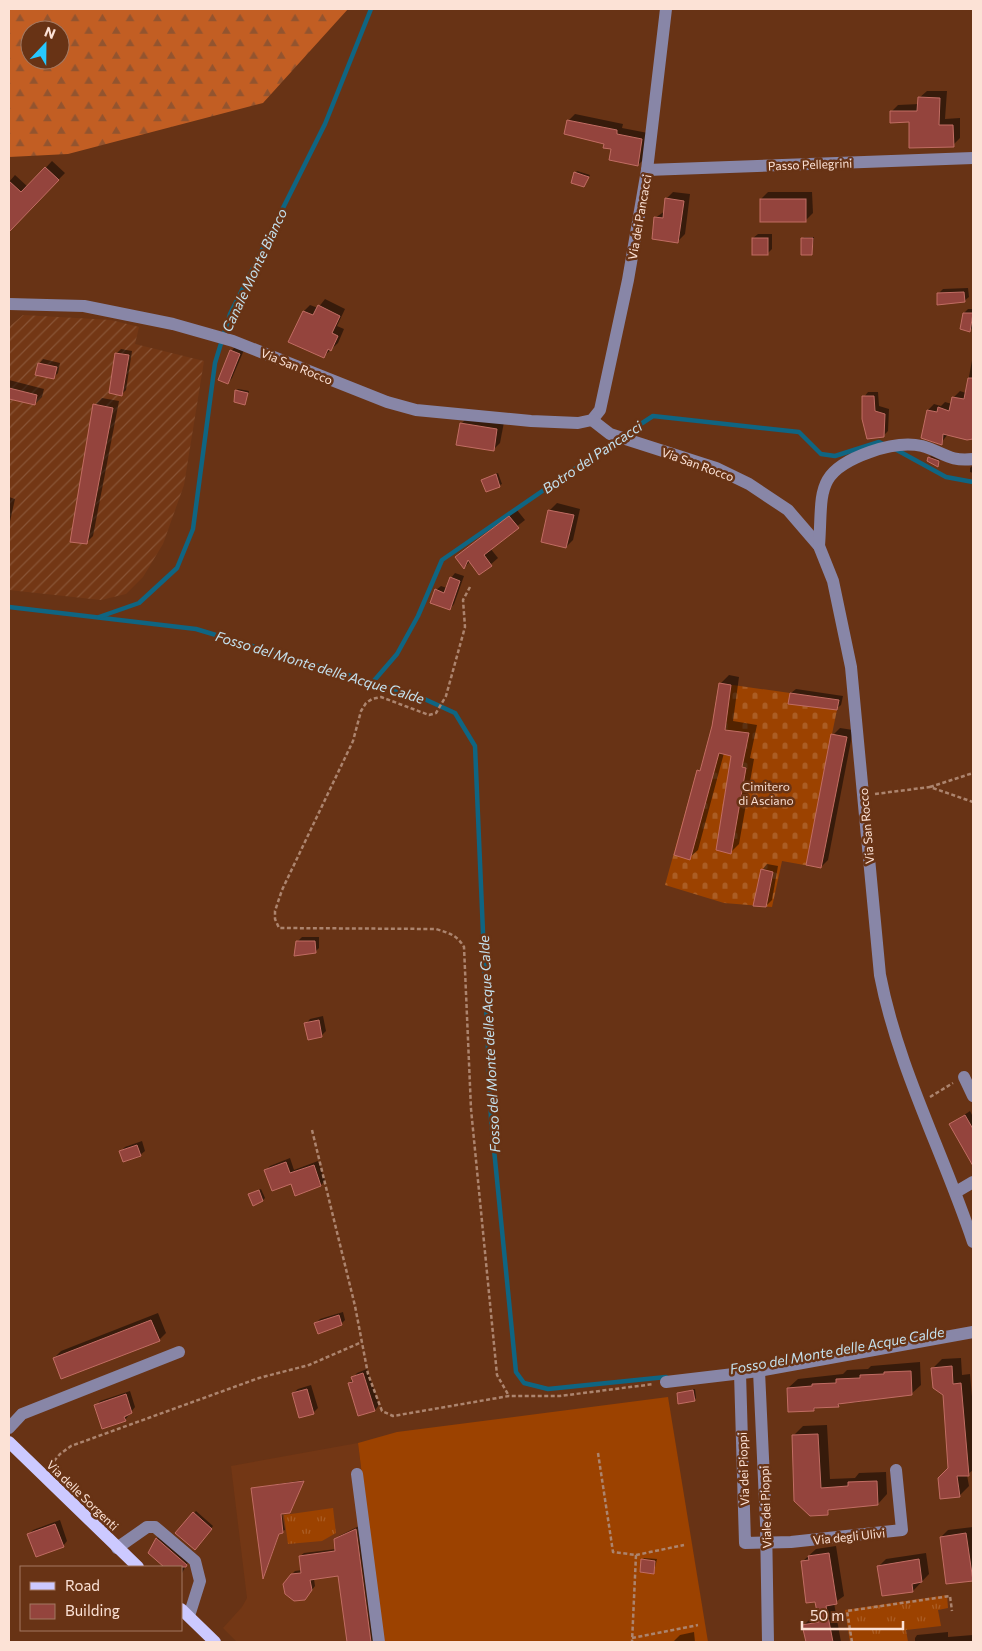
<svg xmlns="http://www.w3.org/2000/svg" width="982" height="1651" font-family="Commissioner,sans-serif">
	<defs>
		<pattern id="industrial-furrows" width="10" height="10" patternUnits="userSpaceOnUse" patternTransform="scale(1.25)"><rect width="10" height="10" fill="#733715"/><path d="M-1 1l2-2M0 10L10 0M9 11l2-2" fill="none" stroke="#885436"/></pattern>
		<pattern id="grass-tufts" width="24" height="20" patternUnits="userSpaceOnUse" patternTransform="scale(1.25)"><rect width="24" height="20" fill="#9c4200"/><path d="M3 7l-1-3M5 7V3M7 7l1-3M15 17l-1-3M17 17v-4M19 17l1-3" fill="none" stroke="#ab5d24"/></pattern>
		<pattern id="forest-firs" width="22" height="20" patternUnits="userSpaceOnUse" patternTransform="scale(1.25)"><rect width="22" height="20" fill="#c25e23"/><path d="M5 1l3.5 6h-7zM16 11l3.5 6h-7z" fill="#93542f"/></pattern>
		<pattern id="cemetery-stones" width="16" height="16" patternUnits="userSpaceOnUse" patternTransform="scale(1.25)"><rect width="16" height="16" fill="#9c4200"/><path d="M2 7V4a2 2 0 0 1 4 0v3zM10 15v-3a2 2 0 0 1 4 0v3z" fill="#ab5d24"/></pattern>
	</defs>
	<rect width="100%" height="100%" fill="#683315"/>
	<path fill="#733715" d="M358,1443L383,1642H237L223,1628L242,1607L247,1598L231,1466Z"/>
	<path fill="url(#industrial-furrows)" d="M23,315L111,320L139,327L135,344L204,361L184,485L163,544L143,577L126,594L101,600L9,590V327Z"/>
	<g fill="url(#grass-tufts)">
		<path d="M333,1508L336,1533L322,1541L288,1544L284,1515Z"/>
		<path d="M947,1595L948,1608L938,1610L941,1626L906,1630L908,1642H850L845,1610Z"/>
	</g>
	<path fill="url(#forest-firs)" fill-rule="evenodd" d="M9,9H348L263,103L68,154L9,157ZM30,30H60V60H30Z"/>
	<path fill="url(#cemetery-stones)" d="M719,683L839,700L832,734L847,737L821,868L782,861L772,907L724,903L665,885L697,770L700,771L712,726Z"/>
	<path fill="#9c4200" d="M668,1397L708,1642H383L358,1443L397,1432Z"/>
	<g fill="#0007">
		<path d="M927,91H947L945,119L960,118V138L953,145L891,112L898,105L919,104V98Z"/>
		<path d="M575,114L623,124L622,128L648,133L644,159L638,165L606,143L566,133L569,120Z"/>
		<path d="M52,161L65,173L12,227L9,224V182L15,175L28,187Z"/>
		<path d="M577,171L590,175L584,186L575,173Z"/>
		<path d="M673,192L690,194L685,234L678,241L655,218L665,211L666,199Z"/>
		<path d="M768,192H812L813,213L806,220L761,199Z"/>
		<path d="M758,234H772V249L767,254L753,238Z"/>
		<path d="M804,237H814L812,254L802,239Z"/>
		<path d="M968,288L969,297L964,301L938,294L943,289Z"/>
		<path d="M325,299L345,309L337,326L344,329L338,343L323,357L290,341L304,311L310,305L318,308Z"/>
		<path d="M968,309H973V327L970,330L964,313Z"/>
		<path d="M235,347L244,350L232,378L228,383L231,351Z"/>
		<path d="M121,349L132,351L126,390L122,394L117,353Z"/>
		<path d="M973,355V438L967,439L948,434L941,443L928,410L934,404L941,406L945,402L952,404L953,398L960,391L966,393Z"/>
		<path d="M43,359L60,363L58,373L54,377L39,364Z"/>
		<path d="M9,380L44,389L42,397L35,404L9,398Z"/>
		<path d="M238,389L249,391L245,404L236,391Z"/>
		<path d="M868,392H878L879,406L889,409L888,431L883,436L864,397Z"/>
		<path d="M102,398L119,401L93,536L86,543L95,405Z"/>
		<path d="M468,417L504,422L500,443L493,450L461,424Z"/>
		<path d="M931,456L940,460L938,465L929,458Z"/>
		<path d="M973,465V473L970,472V468Z"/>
		<path d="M498,473L502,484L487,491L483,480Z"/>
		<path d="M9,497L15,499L9,526Z"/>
		<path d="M557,503L580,509L573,540L566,547L543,541L550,510Z"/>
		<path d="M517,510L525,520L490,548L498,558L480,574L470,561L465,567L457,557Z"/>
		<path d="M455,573L464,576L454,604L450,609L436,590L441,586L447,588L451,578Z"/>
		<path d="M729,675L739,677L733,721L757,725L750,758L754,759L739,844L731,852L733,755L724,753L698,850L689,858L675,854L713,726L720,684Z"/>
		<path d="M796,689L843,696L841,705L836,709L791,693Z"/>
		<path d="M840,728L853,730L828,860L821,867L833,735Z"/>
		<path d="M767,864L778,866L772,900L766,906L762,870Z"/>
		<path d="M302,937H319V948L315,952L297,942Z"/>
		<path d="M323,1016L326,1031L321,1036L306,1024L310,1019Z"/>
		<path d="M970,1111L973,1117V1158L971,1159L951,1124Z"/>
		<path d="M142,1141L145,1151L140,1155L120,1152L125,1147Z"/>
		<path d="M290,1158L294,1170L318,1161L325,1181L321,1185L296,1194L292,1183L266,1170L270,1166Z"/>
		<path d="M261,1189L265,1198L263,1200L250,1194Z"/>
		<path d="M343,1312L345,1320L341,1324L316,1323L320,1319Z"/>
		<path d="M158,1313L166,1333L159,1340L54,1358L61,1351Z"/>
		<path d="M961,1358L962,1375L970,1374L973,1408V1470L967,1475L969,1486L959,1496L949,1468L945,1394L932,1369L942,1359Z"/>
		<path d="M920,1362L921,1385L911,1394L865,1399L862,1402L841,1403L838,1406L817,1407L814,1410L788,1388L798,1379L843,1374L847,1370L868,1369L871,1366Z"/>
		<path d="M367,1369L379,1405L375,1410L349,1384L357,1373Z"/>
		<path d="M311,1385L318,1408L313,1413L293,1393L298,1389Z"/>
		<path d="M695,1389L696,1398L694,1400L678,1393Z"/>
		<path d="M130,1391L135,1407L125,1420L96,1406L100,1401Z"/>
		<path d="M827,1425L830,1479L855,1478L859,1473L886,1472L887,1494L878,1504L832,1508L827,1513L793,1436L803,1426Z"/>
		<path d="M304,1480L291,1509L282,1513L285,1530L280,1532L264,1577L252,1488Z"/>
		<path d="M196,1511L213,1526L197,1546L176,1533Z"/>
		<path d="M60,1520L67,1541L63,1546L29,1534L33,1530Z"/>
		<path d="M359,1526L375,1642H349L340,1575L314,1579L315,1586L308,1595L291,1575L295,1571L302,1570L300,1556L304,1553L336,1549L335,1540L339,1536Z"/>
		<path d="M973,1527V1580L941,1537L948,1530Z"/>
		<path d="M158,1537L188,1562L181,1575V1567H166L149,1552Z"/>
		<path d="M836,1546L844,1596L834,1603L841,1642H807L804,1625L811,1618L819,1617L816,1601L802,1562L816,1549Z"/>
		<path d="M926,1553L929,1574L913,1591L879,1566L886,1559Z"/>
		<path d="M644,1558L657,1559L654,1572L642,1560Z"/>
		<path d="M694,1632L695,1642H673L680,1635Z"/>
		<path d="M948,1632V1637L973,1635V1642H915V1638L917,1635Z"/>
	</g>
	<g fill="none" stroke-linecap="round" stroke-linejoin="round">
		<g stroke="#0f6582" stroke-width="4.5">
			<path d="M624,435L653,416L799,432L821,454L835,456L879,442L885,445"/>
			<path d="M895,449L946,477L973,482"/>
			<path d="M9,607L196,629L420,697L455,713L475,746L491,1119L516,1372L524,1383L548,1389L666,1377"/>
			<path d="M99,617L139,603L177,568L193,529L215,363L230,314L325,124L371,9"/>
			<path d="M372,683L397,654L418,616L442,560L618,439"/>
		</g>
	</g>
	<g fill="#94443d" stroke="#c16d63">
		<path d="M918,97L940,98L939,125H953L954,147L909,148V122L890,123V111H917Z"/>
		<path d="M567,120L617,130V134L642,139L638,166L609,160L611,149L603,148L604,144L564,134Z"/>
		<path d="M45,167L59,180L9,232V181L21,192Z"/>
		<path d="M574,172L589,177L584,187L571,183Z"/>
		<path d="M665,198L684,201L678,243L652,239L654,217L663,218Z"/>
		<rect x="760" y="199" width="46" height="23"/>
		<rect x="752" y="238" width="16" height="17"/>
		<path d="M801,238H813L812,255H801Z"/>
		<path d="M964,292L965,302L937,305V293Z"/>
		<path d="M318,305L340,316L332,333L338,336L331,351L328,349L324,358L288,342L303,311L313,315Z"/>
		<path d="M963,313H973L970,332L960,329Z"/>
		<path d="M230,350L240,354L228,384L218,380Z"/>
		<path d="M115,353L129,355L122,396L109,393Z"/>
		<path d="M38,363L57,367L54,379L35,375Z"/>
		<path d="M968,378H973V439L967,440L943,434L942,445L921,438L927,410L937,412L938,407L949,411L952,397L964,399Z"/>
		<path d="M9,388L37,395L35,405L9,399Z"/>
		<path d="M235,390L248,393L245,405L234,402Z"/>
		<path d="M862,396H874L875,411L885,414L884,437L867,439L862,419Z"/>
		<path d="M93,404L113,408L87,544L70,542Z"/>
		<path d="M460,423L497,429L494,451L456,445Z"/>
		<path d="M928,457L939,461L938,467L927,461Z"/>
		<path d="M496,474L500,487L486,492L481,480Z"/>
		<path d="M548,510L574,515L566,548L541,542Z"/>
		<path d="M509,516L519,528L484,555L492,566L479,575L468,560L464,569L455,557Z"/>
		<path d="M450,577L460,581L450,610L430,603L435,589L444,593Z"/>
		<path d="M719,683L731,685L725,730L749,733L742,767L746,768L731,854L716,850L731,756L719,753L690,860L674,855L697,770L700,771L712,726Z"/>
		<path d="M790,693L839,700L837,710L788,704Z"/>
		<path d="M831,734L847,737L821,868L806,865Z"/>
		<path d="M761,869L773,872L766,907L753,906Z"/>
		<path d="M296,941H315L316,953L294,956Z"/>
		<path d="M319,1020L322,1037L308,1040L304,1023Z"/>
		<path d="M965,1115L973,1129V1166L949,1124Z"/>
		<path d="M137,1145L141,1156L123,1162L119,1151Z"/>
		<path d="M286,1162L290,1173L314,1165L321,1186L295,1196L291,1184L272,1191L264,1170Z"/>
		<path d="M259,1190L263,1201L253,1206L248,1194Z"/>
		<path d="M339,1315L342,1325L318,1334L314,1323Z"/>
		<path d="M151,1320L160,1341L61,1379L53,1358Z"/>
		<path d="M952,1366L953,1384L961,1383L969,1476H957L960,1497L940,1499L938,1478L948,1468L943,1395L933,1388L931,1368Z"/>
		<path d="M911,1371L912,1395L838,1404L839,1407L814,1408V1411L788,1412L787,1388L812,1386V1384L836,1383V1379L860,1378V1375L884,1374V1372Z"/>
		<path d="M363,1373L375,1411L358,1416L348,1383L353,1382L351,1377Z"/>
		<path d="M307,1389L314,1414L299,1418L292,1393Z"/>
		<path d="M693,1390L695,1401L678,1404L677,1393Z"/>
		<path d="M126,1394L132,1413L124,1417L126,1421L102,1429L94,1405Z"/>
		<path d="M818,1434L821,1488L848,1486V1482L877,1481L878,1505L828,1510V1515L810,1516L794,1501L792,1435Z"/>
		<path d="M304,1481L290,1513L281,1514L283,1533L279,1534L263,1579L251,1488Z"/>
		<path d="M193,1512L212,1529L195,1550L175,1533Z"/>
		<path d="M55,1524L64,1547L36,1557L27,1534Z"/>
		<path d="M356,1529L371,1642H347L338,1576L310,1580L312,1590L305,1600L294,1601L285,1594L283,1584L291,1574L301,1573L299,1556L335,1551L334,1539Z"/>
		<path d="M966,1533L973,1581L946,1584L940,1537Z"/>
		<path d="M156,1538L187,1565L186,1567H164L148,1553Z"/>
		<path d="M829,1553L837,1604L826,1606L833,1642H806L802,1625L819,1622L815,1602L806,1603L801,1561L809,1560L808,1556Z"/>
		<path d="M641,1559L655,1561L654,1574L640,1572Z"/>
		<path d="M919,1559L922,1582L912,1584L913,1592L882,1596L877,1566Z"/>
	</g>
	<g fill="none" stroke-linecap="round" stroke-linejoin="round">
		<g stroke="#ac846e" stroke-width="2.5" stroke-dasharray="4 2.5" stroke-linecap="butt">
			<path d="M470,587L463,600L465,627L446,696L436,713L429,715L381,697L372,699L366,703L361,711L353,741L282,890L275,911V919L279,928L436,929C449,933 457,935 464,947L471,1109L497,1375L509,1396"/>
			<path d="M930,787L973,773"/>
			<path d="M875,794L930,787L973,802"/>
			<path d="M930,1097L953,1083"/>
			<path d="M312,1130L355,1306L368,1374L382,1411L393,1416L509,1396H560L654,1384"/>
			<path d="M598,1453L613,1552L636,1555L632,1642"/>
			<path d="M50,1466L60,1454L71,1446L259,1378L309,1365L362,1342"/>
			<path d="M636,1555L684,1545"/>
			<path d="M632,1638L698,1625"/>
			<path d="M852,1642L847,1611L950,1596L952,1611"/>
		</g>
		<g stroke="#8886a7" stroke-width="12">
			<path d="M647,170L973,158"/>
			<path d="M9,304L84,306L173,324L233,341L387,402L416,410L531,421L578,423L592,420L600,410L628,280L647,170L666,9"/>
			<path d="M592,420L610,434L716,468L749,484L788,510L819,546L833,581L851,667L880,975C898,1068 943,1152 973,1242"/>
			<path d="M819,546C823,493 813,472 870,452C887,446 904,442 922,446C943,452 949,462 973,459"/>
			<path d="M964,1077L973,1096"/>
			<path d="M956,1192L973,1182"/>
			<path d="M759,1371L766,1523L768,1642"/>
			<path d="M740,1373L745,1543L791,1542L902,1530L896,1470"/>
			<path d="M666,1382L759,1371L973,1332"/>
			<path d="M9,1428L22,1414L179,1352"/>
			<path d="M357,1474L379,1642"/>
			<path d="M117,1548L147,1527H155L195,1561L200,1581L189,1616"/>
		</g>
		<g stroke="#ccc9ff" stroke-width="12">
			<path d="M9,1442L138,1567"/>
			<path d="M181,1609L215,1642"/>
		</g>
	</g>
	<g text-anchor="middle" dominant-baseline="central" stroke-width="5" stroke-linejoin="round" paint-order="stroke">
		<g font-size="12" fill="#fce2d6" stroke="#683315">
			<text transform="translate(810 164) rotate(-2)">Passo Pellegrini</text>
			<text transform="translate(639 217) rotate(-80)">Via dei Pancacci</text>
			<text transform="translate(297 366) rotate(22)">Via San Rocco</text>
			<text transform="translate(698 464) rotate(20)">Via San Rocco</text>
			<text transform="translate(866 826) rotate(-95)">Via San Rocco</text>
			<text transform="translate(743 1469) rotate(-92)">Via dei Pioppi</text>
			<text transform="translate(83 1495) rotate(44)">Via delle Sorgenti</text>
			<text transform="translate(765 1507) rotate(-92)">Viale dei Pioppi</text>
			<text transform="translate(849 1536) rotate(-6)">Via degli Ulivi</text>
		</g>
		<g font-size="12" fill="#f7dccf" stroke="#683315">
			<text x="766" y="786">Cimitero<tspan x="766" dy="14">di Asciano</tspan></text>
		</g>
		<g font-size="14" font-style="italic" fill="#c4e0ed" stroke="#683315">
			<text transform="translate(254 270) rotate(-65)">Canale Monte Bianco</text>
			<text transform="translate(592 457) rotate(-34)">Botro del Pancacci</text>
			<text transform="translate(320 667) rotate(17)">Fosso del Monte delle Acque Calde</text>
			<text transform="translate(489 1044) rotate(-93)">Fosso del Monte delle Acque Calde</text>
			<text transform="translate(837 1350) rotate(-10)">Fosso del Monte delle Acque Calde</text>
		</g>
	</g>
	<rect width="982" height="1651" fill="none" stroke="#fce2d6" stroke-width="20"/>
	<rect x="20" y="1566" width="162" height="65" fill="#683315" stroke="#a37962"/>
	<rect x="30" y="1582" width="25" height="8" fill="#ccc9ff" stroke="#a37962"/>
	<text x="65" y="1591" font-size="15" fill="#fce2d6">Road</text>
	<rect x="30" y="1604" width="25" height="15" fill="#94443d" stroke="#a37962"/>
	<text x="65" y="1616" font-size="15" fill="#fce2d6">Building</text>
	<g transform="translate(45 45) rotate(22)"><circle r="24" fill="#683315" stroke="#a37962"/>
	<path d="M0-4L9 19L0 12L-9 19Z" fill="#27c8ff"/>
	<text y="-8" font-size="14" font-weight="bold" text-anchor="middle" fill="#fce2d6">N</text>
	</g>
	<path d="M802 1621v8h101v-8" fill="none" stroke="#fce2d6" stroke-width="2.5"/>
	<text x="810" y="1621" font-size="15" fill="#fce2d6" stroke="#683315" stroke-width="4" paint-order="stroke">50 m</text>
</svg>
